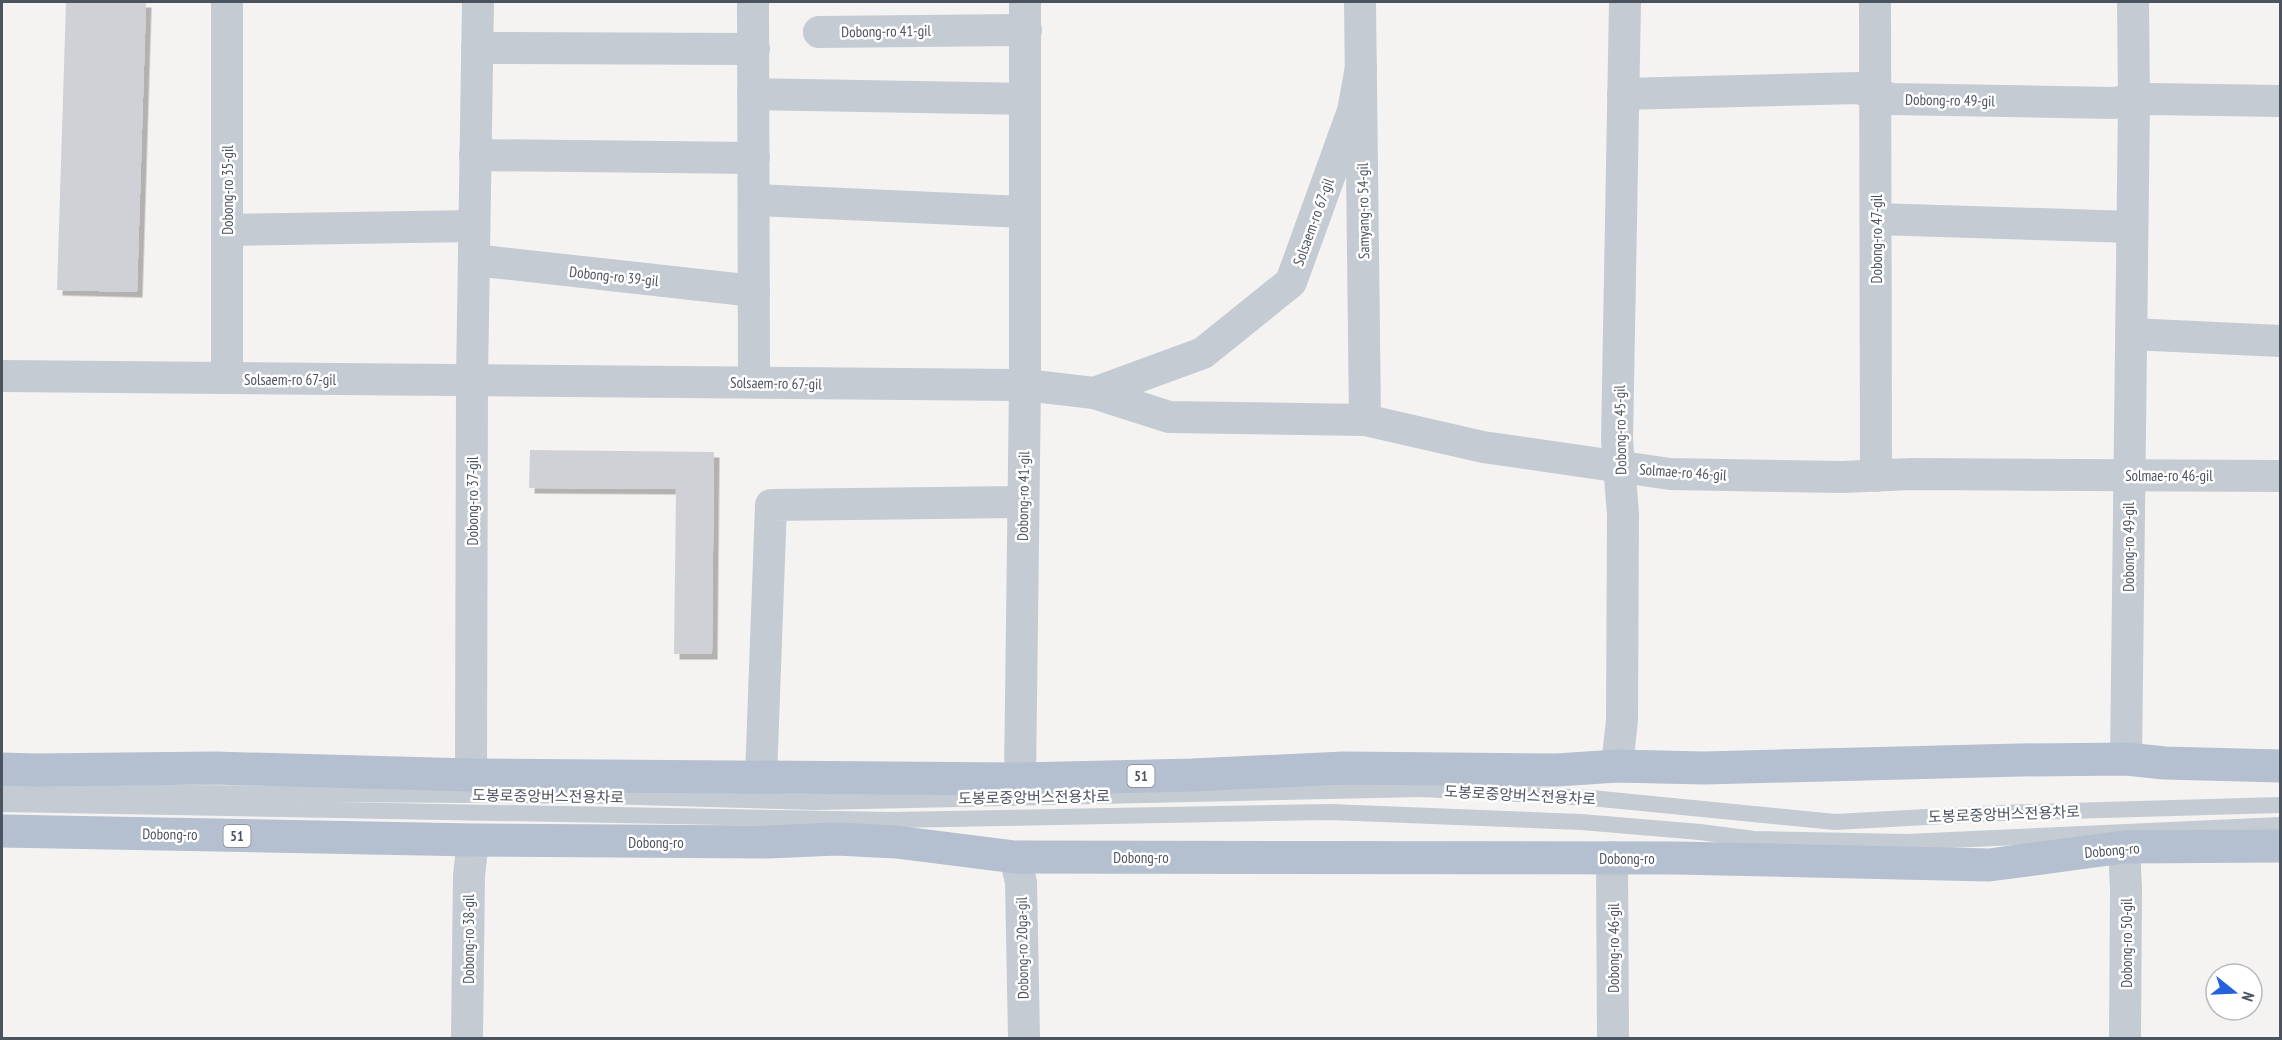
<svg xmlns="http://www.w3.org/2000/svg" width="2282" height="1040" font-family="'PT Sans Narrow','Noto Sans KR',sans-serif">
	<defs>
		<filter id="shadow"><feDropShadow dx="5.5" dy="5.5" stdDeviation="0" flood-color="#0004"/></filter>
	</defs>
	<rect width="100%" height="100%" fill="#f4f3f2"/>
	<g fill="#d0d1d6" filter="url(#shadow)">
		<path d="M66,2H146L137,292L57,290Z"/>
		<path d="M530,450L714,452L712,654H674L676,489L529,488Z"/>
	</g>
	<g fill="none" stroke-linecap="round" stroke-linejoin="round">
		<g stroke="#c4cbd3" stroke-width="16">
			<path d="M2,790L28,792L600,796L815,802L1423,789L1591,798L1835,822L2000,813L2280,805"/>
			<path d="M2,804L892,820L1330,812L1581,822L1700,832L1754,839L1906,842L2280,825"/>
		</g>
		<g stroke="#c4cbd3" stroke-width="32">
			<path d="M753,2L754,382"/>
			<path d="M1360,2L1365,420"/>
			<path d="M1875,2L1876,476"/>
			<path d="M819,32L1026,30"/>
			<path d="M477,48L754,49"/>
			<path d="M753,94L1025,99"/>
			<path d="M1623,94L1859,88L1891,99L2112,103L2151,99L2280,101"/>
			<path d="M475,155L754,158"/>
			<path d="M754,200L1025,212"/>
			<path d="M1876,219L2132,227"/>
			<path d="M227,230L474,226"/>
			<path d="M474,260L754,291"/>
			<path d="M2131,334L2280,341"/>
			<path d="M2,376L1025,385L1094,393L1203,353L1291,282L1353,111L1361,67"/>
			<path d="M227,378V2"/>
			<path d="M1094,393L1169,417L1365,420L1483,447L1670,474L1842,477L1912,474L2280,476"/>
			<path d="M2126,759L2134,101L2133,2"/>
			<path d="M1617,766L1622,720L1623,514L1617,440L1625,2"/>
			<path d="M471,775L472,380L478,2"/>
			<path d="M761,777L771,505L1023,502"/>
			<path d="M1020,779L1025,385V2"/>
			<path d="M2124,847L2126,888L2125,1038"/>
			<path d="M1015,857L1021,882L1024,1038"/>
			<path d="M1612,857L1613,1038"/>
			<path d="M467,1038L469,876L473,840"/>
		</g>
		<g stroke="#b4bfcf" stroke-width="33">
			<path d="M2,769L35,770L214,768L471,775L1020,779L1193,775L1344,768L1557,770L1617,766L1704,768L2020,760L2126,759L2165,763L2280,766"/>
			<path d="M2,831L473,840L768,842L837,839L896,842L1015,857L1676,858L1989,865L2124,847L2280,846"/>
		</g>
	</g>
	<g text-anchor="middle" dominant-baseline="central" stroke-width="5" stroke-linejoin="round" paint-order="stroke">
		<g fill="#fff" stroke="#81878f" stroke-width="1.5">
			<rect x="1127.5" y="765" width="27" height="22" rx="4.5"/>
			<rect x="223.5" y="825" width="27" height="22" rx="4.5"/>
		</g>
		<g font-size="14" font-weight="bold" fill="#4b535f">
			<text x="1141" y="776">51</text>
			<text x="237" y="836">51</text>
		</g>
		<g font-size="15" fill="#4b535f" stroke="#fff">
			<text transform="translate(886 31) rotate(-1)">Dobong-ro 41-gil</text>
			<text transform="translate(1950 100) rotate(1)">Dobong-ro 49-gil</text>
			<text transform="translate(227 190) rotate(-90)">Dobong-ro 35-gil</text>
			<text transform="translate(1363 211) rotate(-91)">Samyang-ro 54-gil</text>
			<text transform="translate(1313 222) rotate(-70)">Solsaem-ro 67-gil</text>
			<text transform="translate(1876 239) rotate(-90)">Dobong-ro 47-gil</text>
			<text transform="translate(614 276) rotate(6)">Dobong-ro 39-gil</text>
			<text x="290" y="379">Solsaem-ro 67-gil</text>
			<text transform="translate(776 383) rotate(1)">Solsaem-ro 67-gil</text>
			<text transform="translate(1620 430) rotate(-91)">Dobong-ro 45-gil</text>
			<text transform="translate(1683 472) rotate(4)">Solmae-ro 46-gil</text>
			<text x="2169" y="475">Solmae-ro 46-gil</text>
			<text transform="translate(1023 496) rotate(-89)">Dobong-ro 41-gil</text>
			<text transform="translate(472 501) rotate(-90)">Dobong-ro 37-gil</text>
			<text transform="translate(2128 547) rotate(-90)">Dobong-ro 49-gil</text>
			<text transform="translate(1520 795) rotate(3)">도봉로중앙버스전용차로</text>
			<text transform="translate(548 796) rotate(1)">도봉로중앙버스전용차로</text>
			<text transform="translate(1034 797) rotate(-1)">도봉로중앙버스전용차로</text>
			<text transform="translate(2004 814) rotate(-2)">도봉로중앙버스전용차로</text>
			<text transform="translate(170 834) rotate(1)">Dobong-ro</text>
			<text x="656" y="842">Dobong-ro</text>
			<text transform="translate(2112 850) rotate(-5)">Dobong-ro</text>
			<text x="1141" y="857">Dobong-ro</text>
			<text x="1627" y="858">Dobong-ro</text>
			<text transform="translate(468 939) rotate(-90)">Dobong-ro 38-gil</text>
			<text transform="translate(2126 943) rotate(-90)">Dobong-ro 50-gil</text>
			<text transform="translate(1022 948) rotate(-91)">Dobong-ro 20ga-gil</text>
			<text transform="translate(1613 948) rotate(-90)">Dobong-ro 46-gil</text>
		</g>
	</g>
	<rect width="2282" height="1040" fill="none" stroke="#4b535f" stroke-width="6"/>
	<g transform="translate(2234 992) rotate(108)"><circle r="28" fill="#ffffff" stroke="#b7babf" stroke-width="1.5"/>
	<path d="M0-4.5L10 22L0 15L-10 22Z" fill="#2561dc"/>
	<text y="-9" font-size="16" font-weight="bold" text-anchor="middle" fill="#4b535f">N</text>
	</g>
</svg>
